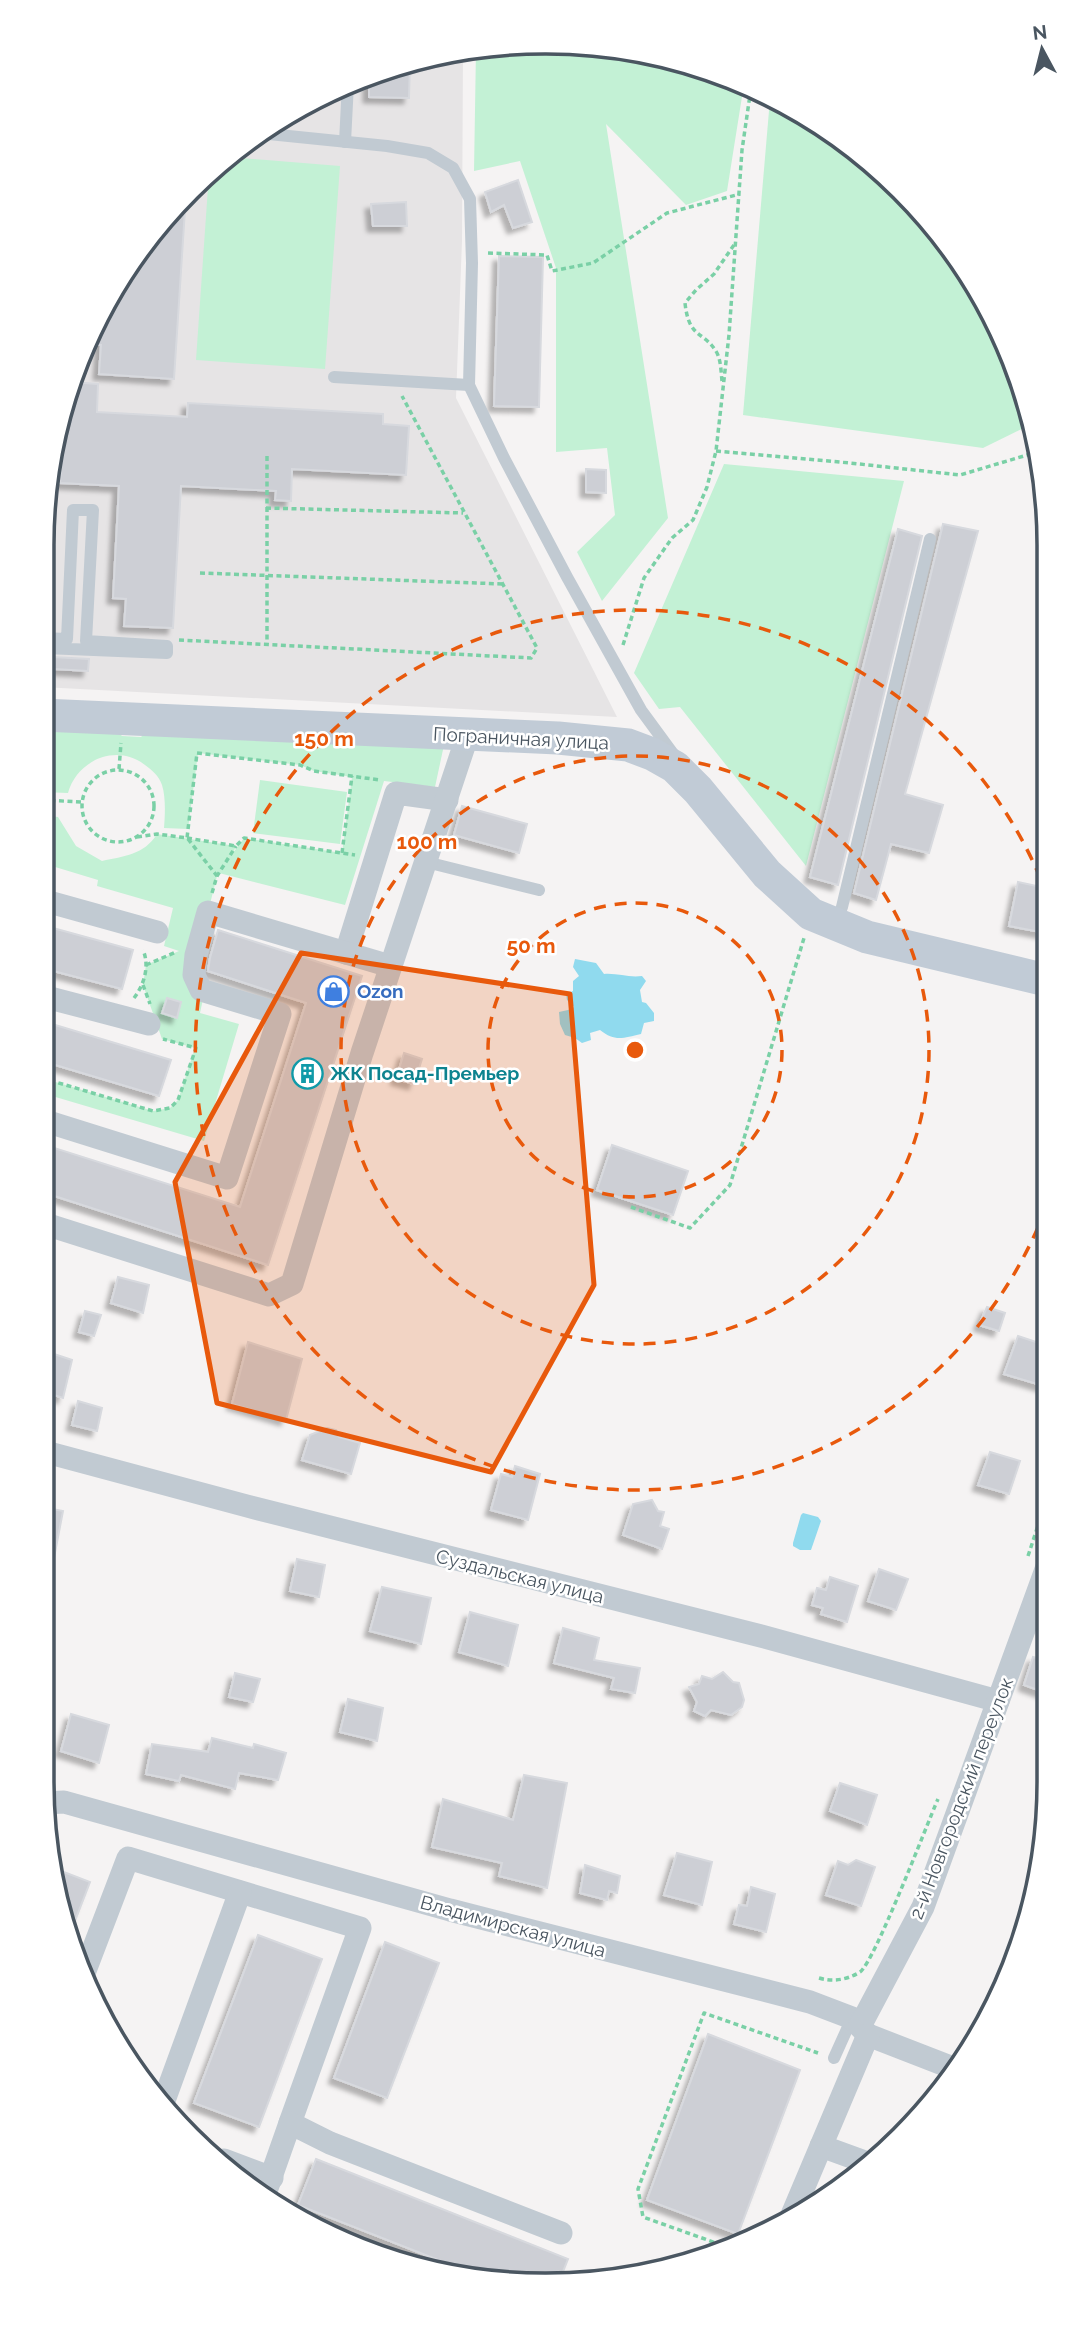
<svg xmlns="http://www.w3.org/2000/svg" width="1091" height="2327" font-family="Raleway,sans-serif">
	<defs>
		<filter id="shadow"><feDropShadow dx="-5.5" dy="5.5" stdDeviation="2" flood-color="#0004"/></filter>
	</defs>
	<rect width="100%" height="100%" fill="#f5f3f3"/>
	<path fill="#e6e4e5" d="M463,50L462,241L456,398L617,717L42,687V545L52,447L80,353L127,266L189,190L265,127L352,80L447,52Z"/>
	<g fill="#c3f1d5">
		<path d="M545,42L643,52L744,84L727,191L686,205L606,124L668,518L602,601L577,552L615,515L607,448L556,452V268L520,161L474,171L476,49Z"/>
		<path d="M770,99L852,146L945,239L1011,352L1030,425L983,448L743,415Z"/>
		<path d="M229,157L340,166L325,369L196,360L209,173Z"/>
		<path d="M724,464L904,481L806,866L680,707L659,709L634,673Z"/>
		<path d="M42,726L116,730L122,736L141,737L146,732L444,745L435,787L384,781L345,905L219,873L217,876L208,912L203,999L200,1013L239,1024L204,1141L42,1093V1078L153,1111L170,1108L178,1100L195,1048L162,1039L143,985L146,965L179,951L164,946L173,908L97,886L98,880L42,863V815L58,817L76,846L102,861C124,856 144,855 157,834L236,846L233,853L244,838L342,853L352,777L314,771L300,765L198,753L188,829L164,828C165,815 166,798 162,785C159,776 152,770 145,765C117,743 77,760 68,793L42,792Z"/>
		<path d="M260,780L347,792L340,844L253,833Z"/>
	</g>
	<g fill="#90daee">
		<path d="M575,959L596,963L604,974C618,973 629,978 642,976L646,981L640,990L642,1002L646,1003L654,1013V1021L644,1023L641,1034C623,1038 615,1042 600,1030L590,1033L591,1040L582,1043L575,1038L565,1035L560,1024L559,1012L568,1010L574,1007L567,1000L566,994L573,991V981L579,976L573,967Z"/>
		<path d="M803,1513L818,1517L821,1521L811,1550H800L793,1546V1543L801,1515Z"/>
	</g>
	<g fill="#cdcfd5" stroke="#d7d9de" stroke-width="2" filter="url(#shadow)">
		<path d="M410,63L409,98L369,97V75Z"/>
		<path d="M518,180L532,222L513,228L504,205L491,212L485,192Z"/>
		<path d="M186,194L174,379L99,374L101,345L85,344L127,266Z"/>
		<path d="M406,202L407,226H373L371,204Z"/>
		<path d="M499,256L543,257L539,407L494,406Z"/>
		<path d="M71,382L98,384L97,412L187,417L188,403L383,414V424L409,426L406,475L292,469L291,501L275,500L276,491L181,486L173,628L124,626L126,599L113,598L119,486L60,483L63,431H57Z"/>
		<path d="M586,469L606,470V493L586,492Z"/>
		<path d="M943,524L978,531L905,794L943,805L929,853L891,844L876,900L854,893Z"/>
		<path d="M898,529L922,536L838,885L810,877Z"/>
		<path d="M52,657L89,659L88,671L54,669L52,664L46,660Z"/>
		<path d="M462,806L527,824L519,853L454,835Z"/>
		<path d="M1018,882L1046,888V933L1009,926Z"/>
		<path d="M42,925L133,950L122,989L42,968Z"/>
		<path d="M218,930L362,976L268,1265L42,1192V1144L240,1207L306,1003L208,971L210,958Z"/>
		<path d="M167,998L181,1002L177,1018L162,1013Z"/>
		<path d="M42,1021L171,1060L159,1096L42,1061Z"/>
		<path d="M404,1053L422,1059L414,1084L396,1079Z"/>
		<path d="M612,1145L688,1171L673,1215L597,1190Z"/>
		<path d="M118,1277L149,1285L143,1313L111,1303Z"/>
		<path d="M987,1307L1005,1313L999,1331L979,1325Z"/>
		<path d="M85,1311L101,1315L94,1336L79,1332Z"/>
		<path d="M1018,1336L1048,1346V1377L1044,1386L1004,1374Z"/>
		<path d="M248,1342L302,1359L286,1420L232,1404Z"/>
		<path d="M42,1350L72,1360L63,1398L42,1391Z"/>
		<path d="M78,1401L102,1408L97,1431L72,1425Z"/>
		<path d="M327,1428L336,1430L339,1437L360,1443L351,1474L302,1460L310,1435Z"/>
		<path d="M990,1452L1020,1461L1009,1494L978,1485Z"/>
		<path d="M515,1466L540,1474L528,1520L491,1510L501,1474L512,1477Z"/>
		<path d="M652,1500L658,1511L664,1512L660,1526L669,1529L662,1549L623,1535L633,1504Z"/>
		<path d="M42,1507L63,1511L50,1579L42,1578Z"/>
		<path d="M297,1559L325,1565L319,1597L290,1591Z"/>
		<path d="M879,1569L908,1579L896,1610L868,1601Z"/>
		<path d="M830,1577L858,1586L847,1622L821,1614L823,1608L812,1605L817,1588L826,1590Z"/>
		<path d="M382,1587L431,1598L421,1644L370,1631Z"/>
		<path d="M470,1612L518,1625L508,1666L459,1652Z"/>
		<path d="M563,1628L599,1638L594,1660L640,1668L635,1693L611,1689L614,1678L554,1663Z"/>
		<path d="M1033,1657L1049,1661V1694L1024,1685Z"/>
		<path d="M723,1672L733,1682L739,1683L744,1700L742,1707L731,1715L711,1710L705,1716L694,1711L697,1702L689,1687L699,1684L702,1676L712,1679Z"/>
		<path d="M235,1673L260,1679L253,1702L229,1697Z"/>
		<path d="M348,1699L383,1708L377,1741L340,1732Z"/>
		<path d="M71,1714L109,1725L99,1763L61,1751Z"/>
		<path d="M212,1738L253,1748L254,1744L286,1753L278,1780L239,1773L235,1789L181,1775L179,1781L146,1774L152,1744L208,1752Z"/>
		<path d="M524,1775L567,1783L547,1888L499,1876L502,1863L432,1847L443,1799L513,1820Z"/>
		<path d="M840,1783L877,1795L867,1825L830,1811Z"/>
		<path d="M677,1853L712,1862L702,1905L664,1895Z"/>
		<path d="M856,1860L875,1867L861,1906L826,1895L838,1861L848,1865Z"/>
		<path d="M585,1865L620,1876L617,1893L609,1891L607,1900L580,1893Z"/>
		<path d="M56,1869L90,1882L68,1939Z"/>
		<path d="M751,1887L775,1894L766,1932L734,1924L739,1905L747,1906Z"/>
		<path d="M258,1935L322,1959L259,2127L194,2103Z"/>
		<path d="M385,1942L439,1963L387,2098L334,2078Z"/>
		<path d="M708,2034L800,2070L738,2234L647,2200Z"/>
		<path d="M316,2159L568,2259L560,2279L479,2276L298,2205Z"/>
	</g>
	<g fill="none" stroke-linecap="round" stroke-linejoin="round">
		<g stroke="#7ad0a6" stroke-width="3.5" stroke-dasharray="5 3.5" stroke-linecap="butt">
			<path d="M488,253L547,255L552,271L593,263L667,213L740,194"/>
			<path d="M722,381C721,372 721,361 717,353C704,330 689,340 685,303L696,290L714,274L736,242"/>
			<path d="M716,451L850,463L960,475L1034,453L1037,450"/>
			<path d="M267,456V644"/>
			<path d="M266,508L463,513"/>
			<path d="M200,573L503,584"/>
			<path d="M179,640L531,658L537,648L402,396"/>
			<path d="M623,645L644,578L672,538L693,520L707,487L716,451L729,335L742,150L751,88"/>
			<path d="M197,753L300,765L314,771L380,780"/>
			<path d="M119,769L121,743"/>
			<circle cx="118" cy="806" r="36"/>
			<path d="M42,800L81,802"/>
			<path d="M137,837L157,834L187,838L197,753"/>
			<path d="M187,838L236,846L244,838L355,855"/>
			<path d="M188,839L217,876"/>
			<path d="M342,853L352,776"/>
			<path d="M212,893L217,876L236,846"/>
			<path d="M146,965L176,952"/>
			<path d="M143,985L150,1004"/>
			<path d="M134,998C144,985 150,966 143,950"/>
			<path d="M42,1078L153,1111L170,1108L178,1100L196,1048L163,1039"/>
			<path d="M631,1207L690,1228L730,1185L804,938"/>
			<path d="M1028,1556L1048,1495"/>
			<path d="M819,1978C833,1982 847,1980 860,1972C874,1963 927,1824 938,1799"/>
			<path d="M763,2233L767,2222"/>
			<path d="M730,2248L643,2217L638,2189L704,2013L818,2053"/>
		</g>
		<g stroke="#c1cad2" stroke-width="12">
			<path d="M259,133L387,146L428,153L453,168L470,199L472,263L469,385L504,458L567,577L641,710L674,755"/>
			<path d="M345,142L348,83"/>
			<path d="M334,377L469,385"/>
			<path d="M42,638L67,639L73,510H93L86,641L167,646V653L45,648V652"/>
			<path d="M44,715L45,669"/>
			<path d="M426,862L539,890"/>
			<path d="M835,924L842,907L930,539"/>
			<path d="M834,2058L852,2018"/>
		</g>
		<g stroke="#c1cad2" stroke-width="23">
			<path d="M42,900L157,932"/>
			<path d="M346,953L396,793L447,800"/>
			<path d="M42,996L149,1024"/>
			<path d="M42,1120L227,1178L280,1014L201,990L194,975L196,955L208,912L390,966"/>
			<path d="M42,1223L269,1295L292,1284L362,1053L468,734"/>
			<path d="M42,1451L247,1506L761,1636L998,1701"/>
			<path d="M45,1803L64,1802L450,1910L810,2002L852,2018L868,2035L953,2068"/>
			<path d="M83,1976L128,1858L360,1928L290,2123"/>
			<path d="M860,2026L923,1907L1048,1564"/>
			<path d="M162,2106L240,1892"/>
			<path d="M821,2146L865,2162"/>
			<path d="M224,2160L272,2178"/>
			<path d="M265,2194L290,2123L330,2143L561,2233"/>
			<path d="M789,2222L868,2035"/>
		</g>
		<path stroke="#c1cbd6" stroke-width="33" d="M42,715L558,738L628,745L652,754L675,767L698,790L767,874L811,914L867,937L1046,980"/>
	</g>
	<path fill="#e8590c" fill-opacity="0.2" stroke="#e8590c" stroke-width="5" stroke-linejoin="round" d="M301,953L570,994L594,1285L491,1472L217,1403L175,1182Z"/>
	<g fill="none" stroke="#e8590c" stroke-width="3.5" stroke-dasharray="12 9">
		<circle cx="635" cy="1050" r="147"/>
		<circle cx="635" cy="1050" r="294"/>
		<path d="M1046 1208A440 440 0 1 1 1046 892"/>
	</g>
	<defs>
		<symbol id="shop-ring" viewBox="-11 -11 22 22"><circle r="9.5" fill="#fff" stroke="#3f7fe0" stroke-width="1.5"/><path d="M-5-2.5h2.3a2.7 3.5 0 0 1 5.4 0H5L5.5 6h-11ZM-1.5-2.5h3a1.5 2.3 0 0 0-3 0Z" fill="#3f7fe0"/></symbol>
		<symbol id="building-ring" viewBox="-11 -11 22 22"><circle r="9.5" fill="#fff" stroke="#0f9aa8" stroke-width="1.5"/><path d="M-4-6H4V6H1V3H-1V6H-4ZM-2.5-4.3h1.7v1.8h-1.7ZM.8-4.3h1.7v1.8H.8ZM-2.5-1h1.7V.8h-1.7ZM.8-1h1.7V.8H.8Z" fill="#0f9aa8"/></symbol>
	</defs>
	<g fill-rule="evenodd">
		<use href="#shop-ring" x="316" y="974" width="35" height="35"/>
		<use href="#building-ring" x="290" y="1056" width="35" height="35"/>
	</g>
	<g text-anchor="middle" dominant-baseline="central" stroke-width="5" stroke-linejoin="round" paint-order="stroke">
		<g font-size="19" fill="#4a5661" stroke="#fff">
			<text transform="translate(521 738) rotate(3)">Пограничная улица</text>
			<text transform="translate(520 1576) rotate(14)">Суздальская улица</text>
			<text transform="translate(961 1798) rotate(-69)">2-й Новгородский переулок</text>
			<text transform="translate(513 1926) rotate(15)">Владимирская улица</text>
		</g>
		<g font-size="19" font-weight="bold" fill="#366cbe" stroke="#fff" text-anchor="start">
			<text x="357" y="991">Ozon</text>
		</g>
		<g font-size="19" font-weight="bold" fill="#0d838f" stroke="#fff" text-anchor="start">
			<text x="330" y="1073">ЖК Посад-Премьер</text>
		</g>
	</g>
	<path d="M0 0H1091V2327H0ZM545 54H546A491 491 0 0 1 1037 545V1782A491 491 0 0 1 546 2273H545A491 491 0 0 1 54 1782V545A491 491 0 0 1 545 54Z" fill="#fff" fill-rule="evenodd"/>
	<path fill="none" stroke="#4a5661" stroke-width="3.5" d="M545 54H546A491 491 0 0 1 1037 545V1782A491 491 0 0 1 546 2273H545A491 491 0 0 1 54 1782V545A491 491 0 0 1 545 54Z"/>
	<circle cx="635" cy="1050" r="10" fill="#e8590c" stroke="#fff" stroke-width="3.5"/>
	<g font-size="21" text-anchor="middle" font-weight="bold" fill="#e8590c" stroke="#fff" stroke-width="5" stroke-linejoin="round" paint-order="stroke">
		<text x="324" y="746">150 m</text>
		<text x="427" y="849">100 m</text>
		<text x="531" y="953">50 m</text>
	</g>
	<g transform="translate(1042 49) rotate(353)" stroke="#ffffff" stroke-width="5" paint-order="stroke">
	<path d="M0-5L12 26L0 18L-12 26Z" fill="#4a5661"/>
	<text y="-10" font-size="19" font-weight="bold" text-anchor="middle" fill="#4a5661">N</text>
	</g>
</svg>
